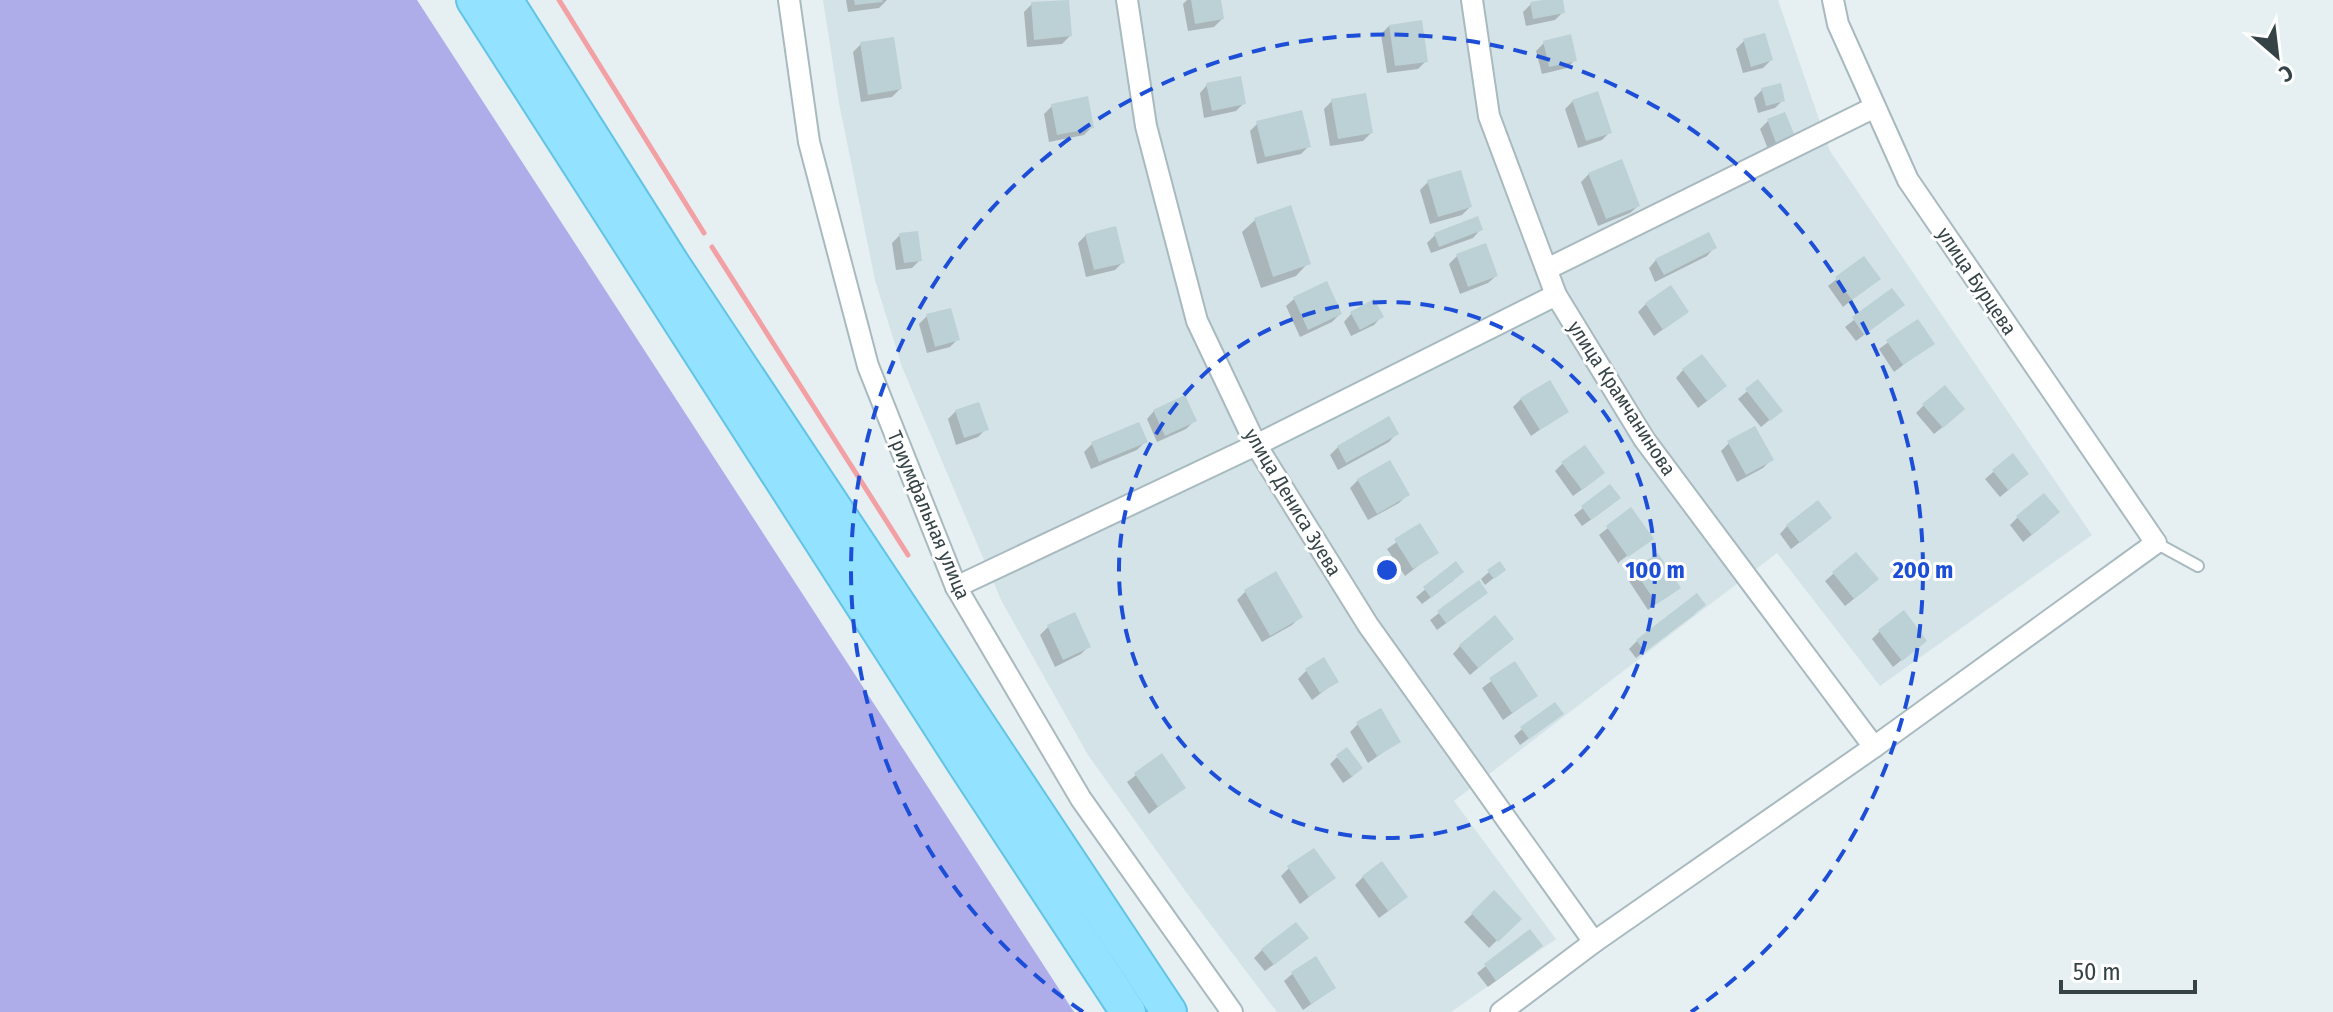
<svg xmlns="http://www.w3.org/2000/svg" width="2333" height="1012" font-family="'Fira Sans Condensed',sans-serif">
	<rect width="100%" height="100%" fill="#e6f0f3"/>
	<path fill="#d4e3e7" d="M823,0H1778L1830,151L2092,535L1880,686L1777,553L1454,801L1556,939L1451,1012H1277L1186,892L1088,755L1001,600L902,367L875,280L839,103Z"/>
	<path fill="#aeade9" d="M0,0H417L1074,1012H0Z"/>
	<g fill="#0003">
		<path d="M846,0H887L879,8L848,12Z"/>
		<path d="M1187,0H1218L1222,19L1214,27L1188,31L1183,4Z"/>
		<path d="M1552,0H1561L1563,12L1555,20L1526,26L1523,12L1531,4Z"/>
		<path d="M1032,4L1070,36L1062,44L1027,47L1024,12Z"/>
		<path d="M1389,26L1426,61L1418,69L1387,73L1381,34Z"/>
		<path d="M1744,41L1771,60L1763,68L1743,73L1736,49Z"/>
		<path d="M1544,43L1575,60L1567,68L1542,74L1536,51Z"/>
		<path d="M861,44L900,89L892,97L861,102L853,52Z"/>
		<path d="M1207,85L1244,103L1236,111L1204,118L1200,93Z"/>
		<path d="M1762,90L1783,100L1775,108L1758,113L1754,98Z"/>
		<path d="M1332,101L1371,133L1363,141L1330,146L1324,109Z"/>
		<path d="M1573,101L1610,132L1602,140L1578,148L1565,109Z"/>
		<path d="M1052,106L1092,127L1084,135L1049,142L1044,114Z"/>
		<path d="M1768,121L1792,135L1784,143L1768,149L1760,129Z"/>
		<path d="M1258,123L1309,146L1301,154L1257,164L1250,131Z"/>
		<path d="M1589,174L1638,206L1630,213L1598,226L1581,182Z"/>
		<path d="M1428,182L1470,207L1462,215L1430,224L1420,190Z"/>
		<path d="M1255,220L1308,263L1296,276L1261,288L1242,232Z"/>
		<path d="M1480,230L1473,238L1431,253L1427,243L1435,235Z"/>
		<path d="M900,235L920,260L912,268L896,270L892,243Z"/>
		<path d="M1086,235L1123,262L1115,270L1086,277L1078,243Z"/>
		<path d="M1714,248L1707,256L1655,282L1649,268L1656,260Z"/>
		<path d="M1457,256L1496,276L1488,283L1460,294L1449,264Z"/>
		<path d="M1863,258L1878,279L1843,307L1828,286Z"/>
		<path d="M1892,290L1903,305L1856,341L1845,327Z"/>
		<path d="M1294,299L1340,314L1332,322L1300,337L1286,306Z"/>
		<path d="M1646,304L1686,312L1654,336L1638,312Z"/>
		<path d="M1351,314L1381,317L1374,325L1351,336L1344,322Z"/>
		<path d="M927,316L958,339L950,347L927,353L919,324Z"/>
		<path d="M1917,321L1932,343L1894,372L1879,349Z"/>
		<path d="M1683,370L1716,394L1698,408L1676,378Z"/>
		<path d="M1758,382L1772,418L1761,427L1738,399Z"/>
		<path d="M1521,399L1566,411L1531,436L1513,407Z"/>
		<path d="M1924,405L1955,417L1934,434L1916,413Z"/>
		<path d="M956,411L986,429L978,437L956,445L948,419Z"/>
		<path d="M1154,411L1194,421L1186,429L1157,442L1147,419Z"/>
		<path d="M1396,434L1389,442L1338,470L1330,455L1338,447Z"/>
		<path d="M1145,442L1137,450L1091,469L1084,452L1092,444Z"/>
		<path d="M1729,443L1771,460L1763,468L1737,482L1721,451Z"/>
		<path d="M2012,456L2019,481L2000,497L1985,479Z"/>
		<path d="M1563,463L1595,480L1573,496L1555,471Z"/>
		<path d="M1358,480L1407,495L1399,503L1368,520L1350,488Z"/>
		<path d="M1610,487V506L1582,526L1574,515Z"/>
		<path d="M1631,510L1645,542L1619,562V564L1599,535Z"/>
		<path d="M2018,517L2050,520L2023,542L2010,525Z"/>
		<path d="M1419,526L1436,552L1405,576L1387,549Z"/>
		<path d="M1787,526H1821L1791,549L1780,534Z"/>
		<path d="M1856,554L1869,587L1845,606L1825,581Z"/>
		<path d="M1456,564L1454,580L1422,604L1416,597Z"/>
		<path d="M1635,571L1678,587L1648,610L1627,578Z"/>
		<path d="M1489,572L1495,577L1485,585L1481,579Z"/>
		<path d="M1275,574L1300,617L1292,625L1262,642L1237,600L1245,592Z"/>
		<path d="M1478,583L1477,600L1437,630L1430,620Z"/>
		<path d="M1696,613L1636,658L1629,649L1637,641Z"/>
		<path d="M1074,615L1089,646L1081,654L1055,667L1040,635L1048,627Z"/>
		<path d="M1880,631L1925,641L1893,667L1872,639Z"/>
		<path d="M1460,646H1504L1470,675L1453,654Z"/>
		<path d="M1514,664L1536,696L1503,720L1482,688Z"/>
		<path d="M1306,671L1337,681L1312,700L1298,679Z"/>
		<path d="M1553,721L1520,745L1514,736L1522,729Z"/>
		<path d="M1358,724L1399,741L1368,763L1350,732Z"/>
		<path d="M1161,756L1183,787L1149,814L1127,782Z"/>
		<path d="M1337,757L1353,776L1343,783L1330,764Z"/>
		<path d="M1289,868L1333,878L1300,904L1281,876Z"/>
		<path d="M1363,877L1398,904L1379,918L1355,885Z"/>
		<path d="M1494,893L1519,919L1489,948L1464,922Z"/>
		<path d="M1529,932L1532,954L1488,987L1477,973Z"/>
		<path d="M1298,946L1265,971L1254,958L1262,950Z"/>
		<path d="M1292,974L1334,988L1303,1010L1284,981Z"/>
	</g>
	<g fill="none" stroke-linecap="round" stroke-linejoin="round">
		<g stroke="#f2a0a3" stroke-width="5">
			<path d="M559,0L704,233"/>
			<path d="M712,247L908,555"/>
		</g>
	</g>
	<g fill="#bbd1d5">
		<path d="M854,0H882L883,2L855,5Z"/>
		<path d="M1069,0L1072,36L1034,40L1031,2Z"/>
		<path d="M1191,0H1221L1224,19L1195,24Z"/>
		<path d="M1542,0H1563L1565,13L1533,19L1530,2Z"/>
		<path d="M1422,20L1428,62L1395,66L1389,25Z"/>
		<path d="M1765,33L1773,60L1751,67L1743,39Z"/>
		<path d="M1571,34L1577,61L1549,67L1543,41Z"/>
		<path d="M894,37L902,89L868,95L860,42Z"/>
		<path d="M1241,76L1246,104L1212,111L1206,83Z"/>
		<path d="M1781,83L1785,101L1766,106L1761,88Z"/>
		<path d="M1598,91L1612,133L1586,141L1572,100Z"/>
		<path d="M1366,93L1373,133L1338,139L1331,99Z"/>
		<path d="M1088,96L1094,128L1057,135L1051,104Z"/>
		<path d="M1302,110L1311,147L1265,157L1256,121Z"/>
		<path d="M1785,112L1795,136L1776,143L1767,119Z"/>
		<path d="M1622,159L1640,206L1606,219L1588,173Z"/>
		<path d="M1461,170L1472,207L1438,217L1427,180Z"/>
		<path d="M1291,205L1311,264L1273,277L1254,218Z"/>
		<path d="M1478,216L1483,230L1439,247L1434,233Z"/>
		<path d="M1116,226L1125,263L1094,270L1085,234Z"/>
		<path d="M918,231L922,261L904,263L899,233Z"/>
		<path d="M1709,232L1717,248L1664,275L1655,259Z"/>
		<path d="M1486,243L1498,276L1468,287L1456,254Z"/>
		<path d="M1864,256L1881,279L1852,300L1835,277Z"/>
		<path d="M1327,281L1342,314L1308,330L1293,297Z"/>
		<path d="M1671,285L1689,312L1663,330L1645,303Z"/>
		<path d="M1892,288L1905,305L1864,335L1852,317Z"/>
		<path d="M1374,299L1384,317L1360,330L1350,312Z"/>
		<path d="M951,308L960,340L935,347L926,314Z"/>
		<path d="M1918,319L1935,344L1903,365L1886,340Z"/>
		<path d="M1702,354L1727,386L1707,401L1682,369Z"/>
		<path d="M1758,379L1783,411L1770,421L1745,389Z"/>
		<path d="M1550,380L1569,412L1540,430L1520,398Z"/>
		<path d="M1945,385L1965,409L1943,428L1922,404Z"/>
		<path d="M1185,395L1197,421L1165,436L1153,410Z"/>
		<path d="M979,402L989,430L964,438L955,410Z"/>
		<path d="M1389,416L1399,434L1346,463L1337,446Z"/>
		<path d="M1139,422L1148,442L1099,462L1091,442Z"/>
		<path d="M1755,426L1774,460L1746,475L1727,441Z"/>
		<path d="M1585,445L1605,473L1582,490L1561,462Z"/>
		<path d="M2013,453L2029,474L2008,490L1992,470Z"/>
		<path d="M1390,460L1410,495L1377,514L1357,479Z"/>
		<path d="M1610,484L1621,498L1591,520L1581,506Z"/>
		<path d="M2044,493L2060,512L2032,535L2016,516Z"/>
		<path d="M1818,500L1832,518L1800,543L1786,525Z"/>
		<path d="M1631,507L1654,539L1628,557L1606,526Z"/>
		<path d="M1420,523L1439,553L1413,569L1394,539Z"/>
		<path d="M1856,552L1879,579L1854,599L1832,572Z"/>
		<path d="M1658,553L1681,588L1657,604L1633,569Z"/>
		<path d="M1456,561L1464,572L1431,598L1423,587Z"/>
		<path d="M1500,561L1506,570L1494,579L1487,570Z"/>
		<path d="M1276,571L1303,617L1270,636L1244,590Z"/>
		<path d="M1479,580L1488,593L1446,623L1437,611Z"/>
		<path d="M1697,593L1706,605L1645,652L1636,640Z"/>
		<path d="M1904,610L1927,641L1902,661L1878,630Z"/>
		<path d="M1075,612L1091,647L1063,660L1047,625Z"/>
		<path d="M1495,615L1514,639L1478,668L1459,645Z"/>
		<path d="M1324,657L1339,682L1320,693L1305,669Z"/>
		<path d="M1515,661L1538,696L1512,713L1489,678Z"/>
		<path d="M1555,702L1564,714L1529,739L1520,727Z"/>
		<path d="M1381,708L1401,742L1377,756L1356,722Z"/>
		<path d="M1347,747L1363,768L1352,777L1336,755Z"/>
		<path d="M1162,753L1186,788L1158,807L1134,773Z"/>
		<path d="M1314,848L1336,878L1309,897L1287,866Z"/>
		<path d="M1382,861L1408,897L1388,911L1362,876Z"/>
		<path d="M1494,890L1522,919L1498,942L1471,913Z"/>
		<path d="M1296,922L1309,938L1274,965L1261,949Z"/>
		<path d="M1530,929L1543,946L1496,981L1484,964Z"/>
		<path d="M1316,956L1336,988L1311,1004L1291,972Z"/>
	</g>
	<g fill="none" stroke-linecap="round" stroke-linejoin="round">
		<defs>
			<path id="service" d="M2156,543L2198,566"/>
			<g id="minor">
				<path d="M789,0L809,142L868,366L956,587L1081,799L1232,1012"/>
				<path d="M1127,0L1146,126L1197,321L1256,445L1368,625L1594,942"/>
				<path d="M1472,0L1489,116L1556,295L1644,439L1874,747"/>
				<path d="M1547,269L1875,107"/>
				<path d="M956,587L1256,445L1556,295"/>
				<path d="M1501,1012L1594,942L1874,747L2156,543L1908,180L1838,24L1833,0"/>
			</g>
			<g id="primary">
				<path d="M474,0L965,764L1128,1012"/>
				<path d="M505,0L672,264L1169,1012"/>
			</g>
		</defs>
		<use href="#service" stroke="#a8babf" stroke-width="14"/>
		<use href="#minor" stroke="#a8babf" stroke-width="24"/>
		<use href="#primary" stroke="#61c4e6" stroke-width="38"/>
		<use href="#service" stroke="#fff" stroke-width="10"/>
		<use href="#minor" stroke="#fff" stroke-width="20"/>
		<use href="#primary" stroke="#93e2ff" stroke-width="34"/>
	</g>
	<g fill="none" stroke="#1d4ed8" stroke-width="4" stroke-dasharray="14 10">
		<circle cx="1387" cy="570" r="268"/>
		<path d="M1083 1012A536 536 0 1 1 1691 1012"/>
	</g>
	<g text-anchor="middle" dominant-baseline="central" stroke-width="6" stroke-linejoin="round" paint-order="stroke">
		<g font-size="20" fill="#354346" stroke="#fff">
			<text transform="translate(1977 281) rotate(56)">улица Бурцева</text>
			<text transform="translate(1622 398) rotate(57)">улица Крамчанинова</text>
			<text transform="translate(1293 502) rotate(59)">улица Дениса Зуева</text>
			<text transform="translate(929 515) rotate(67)">Триумфальная улица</text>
		</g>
	</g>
	<circle cx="1387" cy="570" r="12" fill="#1d4ed8" stroke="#fff" stroke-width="4"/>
	<g font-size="24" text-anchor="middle" font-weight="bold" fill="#1d4ed8" stroke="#fff" stroke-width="6" stroke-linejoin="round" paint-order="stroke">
		<text x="1655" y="578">100 m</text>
		<text x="1923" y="578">200 m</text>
	</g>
	<g transform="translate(2277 56) rotate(152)" stroke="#ffffff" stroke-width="6" paint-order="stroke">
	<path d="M0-6L14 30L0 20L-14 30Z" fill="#354346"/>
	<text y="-12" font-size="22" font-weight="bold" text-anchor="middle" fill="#354346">С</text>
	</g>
	<path d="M2061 980v12h134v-12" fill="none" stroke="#354346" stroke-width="4"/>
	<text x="2073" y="980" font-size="24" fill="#354346" stroke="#ffffff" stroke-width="6" paint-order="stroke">50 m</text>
</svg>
